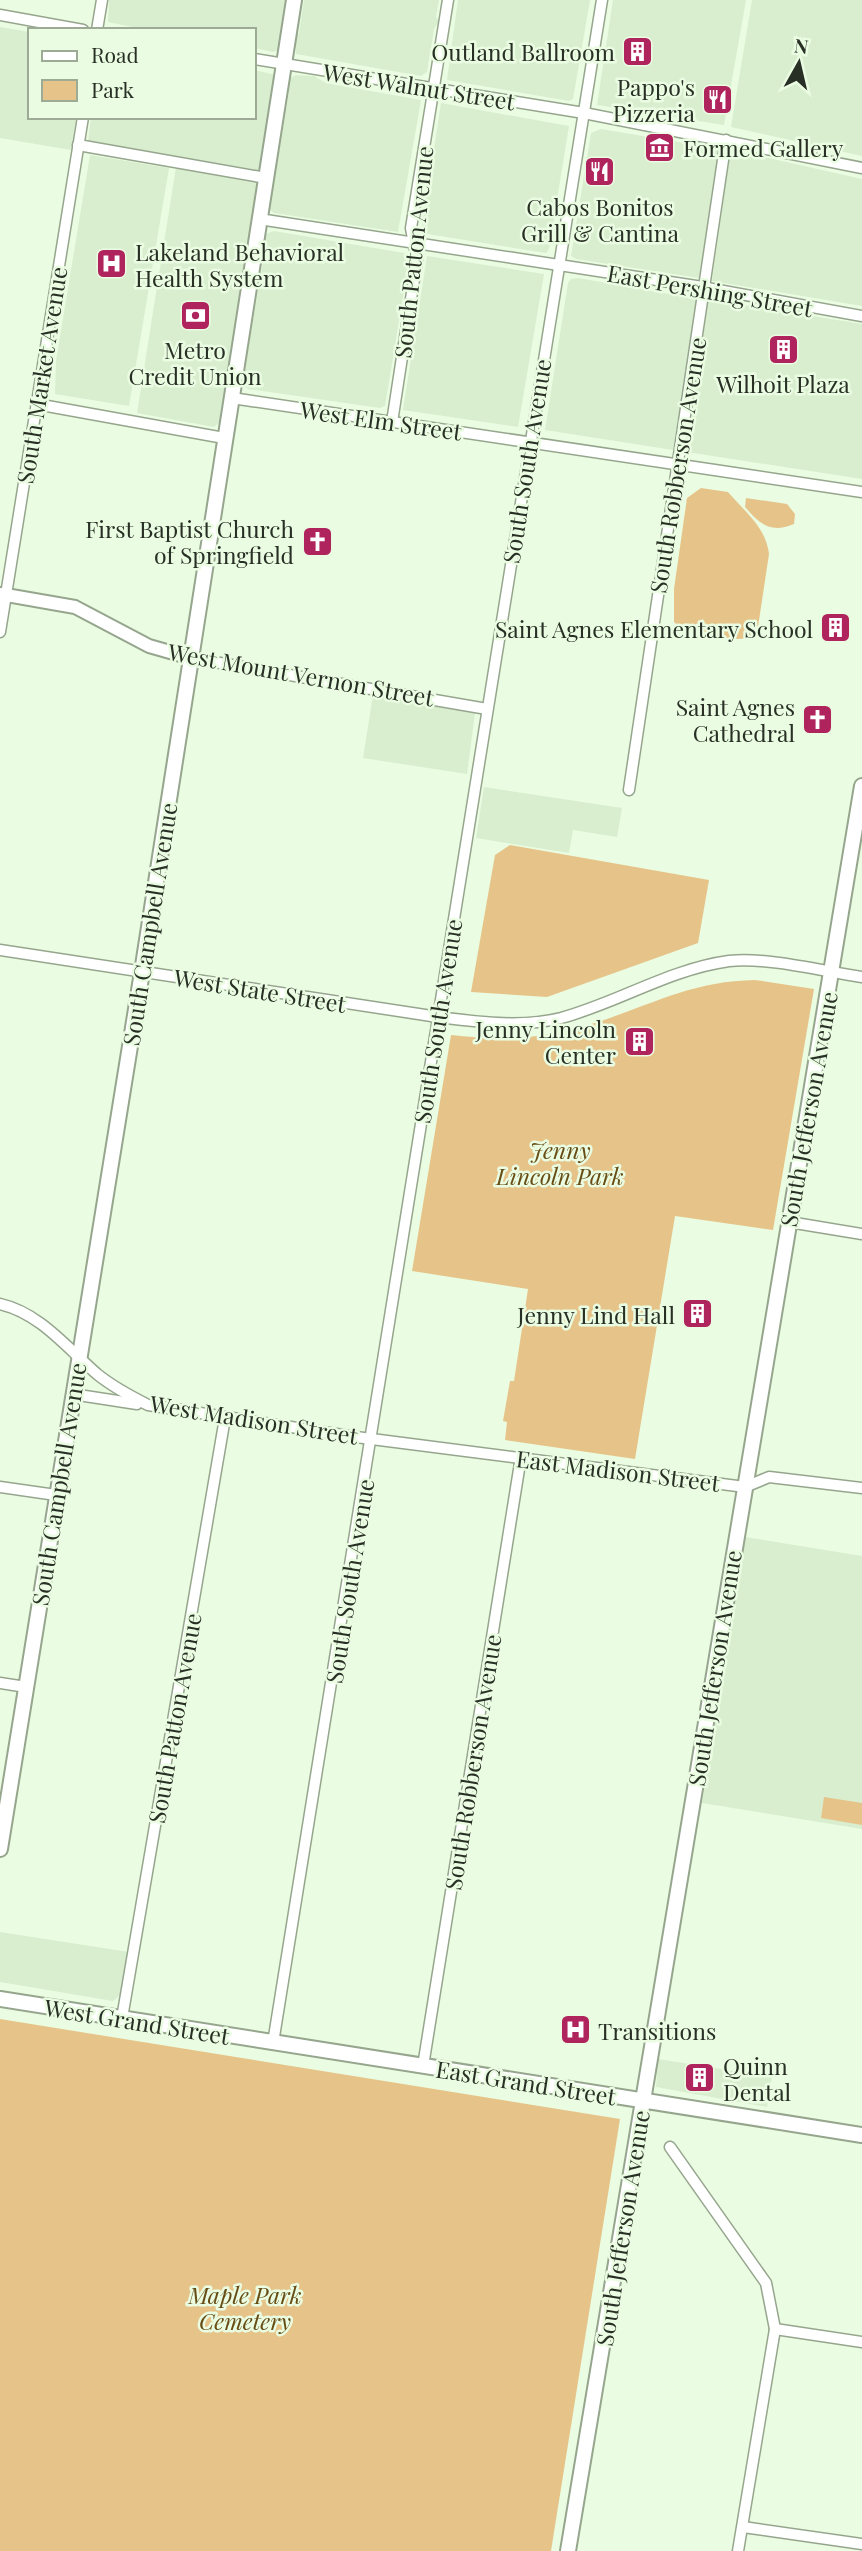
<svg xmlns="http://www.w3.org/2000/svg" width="862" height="2551" font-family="'Playfair Display',serif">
	<rect width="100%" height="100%" fill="#eafce1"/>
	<g fill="#d9eecf">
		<path d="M109,0H288L280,49L273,52L254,48V30H147L108,22Z"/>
		<path d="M304,0H439L436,17L439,21L434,29L427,72L421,76L296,54L295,36L299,33Z"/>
		<path d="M458,0H590L573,99L569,101L447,80Z"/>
		<path d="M613,0H746L724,125L597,105Z"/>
		<path d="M752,0H862V156L731,127Z"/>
		<path d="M0,27L30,32V117H76L71,150L0,138Z"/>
		<path d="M254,70L276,75L259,171L88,142L91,117H254Z"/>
		<path d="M296,75L314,76L326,83L421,100L398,232L274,213L269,209L289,93V79Z"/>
		<path d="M441,103L569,126L549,249L546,253L421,233Z"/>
		<path d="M601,129L720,149L699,278L576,259L571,256L591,133Z"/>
		<path d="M737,151L862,179V306L712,281L730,154Z"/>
		<path d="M90,155L169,168L129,406L55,394L56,361Z"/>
		<path d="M176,167L255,180L258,184L220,422L214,427L137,413Z"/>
		<path d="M274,231L410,254L385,406L380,408L248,389L242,384L264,256L261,249L263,235Z"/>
		<path d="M427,256L544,274L518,427L403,410Z"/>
		<path d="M578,278L697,299L673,450L545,430L568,283L571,279Z"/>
		<path d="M716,297L735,300L738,304L862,324V479L687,452L708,302Z"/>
		<path d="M373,695L475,713L467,774L363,758Z"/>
		<path d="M484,787L622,808L617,837L573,830L569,853L476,838Z"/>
		<path d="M745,1537L862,1556V1829L702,1803Z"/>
		<path d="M0,1932L129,1952L120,1995L113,2001L0,1982Z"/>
		<path d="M658,2059L772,2077L767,2107L656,2087Z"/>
	</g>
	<g fill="#e6c489">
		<path d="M701,488L728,492C744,511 766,527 769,554L758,627C754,632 752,636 746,638C733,642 682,632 674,622V589L687,498Z"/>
		<path d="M746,498L787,504L795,514L794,524C770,534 760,524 745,507Z"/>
		<path d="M510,845L709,880L698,943L547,997L471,992L495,855Z"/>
		<path d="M755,980L814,989L773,1230L675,1216L635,1459L505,1440L507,1422L503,1421L510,1381H514L528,1289L412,1271L451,1035C492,1040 534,1040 574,1029C640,1012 684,981 755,980Z"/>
		<path d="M824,1797L862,1803V1825L821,1818Z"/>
		<path d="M0,2019L620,2119L551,2551H0Z"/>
	</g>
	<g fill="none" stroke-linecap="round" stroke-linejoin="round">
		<defs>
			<g id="minor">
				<path d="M0,15L83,30"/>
				<path d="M97,30L102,0"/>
				<path d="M254,59L584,113L862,168"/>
				<path d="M78,145L266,178"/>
				<path d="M259,219L696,286L862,316"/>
				<path d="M232,398L862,492"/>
				<path d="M36,404L224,438"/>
				<path d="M392,422L417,260L411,228L448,0"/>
				<path d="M0,632L83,117"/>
				<path d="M191,658L487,709"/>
				<path d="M629,790L726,140"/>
				<path d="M0,950L438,1017C479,1022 520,1028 561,1018C617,1003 670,969 729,961C768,957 822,971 862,977"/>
				<path d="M789,1222L862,1234"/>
				<path d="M0,1304C40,1313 67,1348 97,1374C113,1387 130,1396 148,1405L356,1437L745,1487L769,1477L862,1488"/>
				<path d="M72,1394L137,1404"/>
				<path d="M0,1487L56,1495"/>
				<path d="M0,1683L26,1687"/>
				<path d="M122,2018L225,1418"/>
				<path d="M273,2043L602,0"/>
				<path d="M423,2066L521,1457"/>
				<path d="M670,2147L766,2283L775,2329L738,2551"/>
				<path d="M775,2329L862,2342"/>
				<path d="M743,2527L862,2544"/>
			</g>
			<path id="tertiary" d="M0,594L75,607L149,646L191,658"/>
			<g id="secondary">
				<path d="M0,1849L142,972L294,0"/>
				<path d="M0,1999L862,2135"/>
				<path d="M568,2551L862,786"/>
			</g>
		</defs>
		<use href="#minor" stroke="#96a68e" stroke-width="13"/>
		<use href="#tertiary" stroke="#96a68e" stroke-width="16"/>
		<use href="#secondary" stroke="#96a68e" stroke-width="18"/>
		<use href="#minor" stroke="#fff" stroke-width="10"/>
		<use href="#tertiary" stroke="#fff" stroke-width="12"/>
		<use href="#secondary" stroke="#fff" stroke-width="14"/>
	</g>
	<defs>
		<symbol id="building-square" viewBox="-11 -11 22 22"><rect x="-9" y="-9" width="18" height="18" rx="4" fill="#b0245e" stroke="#eafce1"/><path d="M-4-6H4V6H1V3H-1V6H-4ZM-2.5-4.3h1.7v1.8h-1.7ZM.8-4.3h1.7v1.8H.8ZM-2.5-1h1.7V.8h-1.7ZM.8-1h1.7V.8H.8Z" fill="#fff"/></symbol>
		<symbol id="restaurant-square" viewBox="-11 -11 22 22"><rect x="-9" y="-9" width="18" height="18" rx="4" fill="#b0245e" stroke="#eafce1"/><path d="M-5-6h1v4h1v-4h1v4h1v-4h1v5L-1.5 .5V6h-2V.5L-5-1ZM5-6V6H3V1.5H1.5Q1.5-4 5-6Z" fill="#fff"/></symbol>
		<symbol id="museum-square" viewBox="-11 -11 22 22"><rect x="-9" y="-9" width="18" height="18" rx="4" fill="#b0245e" stroke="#eafce1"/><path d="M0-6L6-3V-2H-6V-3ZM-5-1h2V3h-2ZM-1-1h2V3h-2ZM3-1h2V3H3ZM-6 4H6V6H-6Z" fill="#fff"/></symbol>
		<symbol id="hospital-square" viewBox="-11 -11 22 22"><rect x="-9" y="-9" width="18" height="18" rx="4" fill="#b0245e" stroke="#eafce1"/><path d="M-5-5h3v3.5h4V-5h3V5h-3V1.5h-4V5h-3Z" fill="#fff"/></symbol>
		<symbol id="bank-square" viewBox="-11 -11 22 22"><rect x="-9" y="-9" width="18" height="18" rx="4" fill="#b0245e" stroke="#eafce1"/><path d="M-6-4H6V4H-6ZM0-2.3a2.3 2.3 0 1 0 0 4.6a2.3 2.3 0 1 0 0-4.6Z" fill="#fff"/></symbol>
		<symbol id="church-square" viewBox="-11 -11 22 22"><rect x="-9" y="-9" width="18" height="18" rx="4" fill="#b0245e" stroke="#eafce1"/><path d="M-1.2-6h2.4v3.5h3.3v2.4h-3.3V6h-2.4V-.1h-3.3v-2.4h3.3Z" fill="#fff"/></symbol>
	</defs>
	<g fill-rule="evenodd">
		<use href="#building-square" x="620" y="34" width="35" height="35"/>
		<use href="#restaurant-square" x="700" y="82" width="35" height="35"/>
		<use href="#museum-square" x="642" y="130" width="35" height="35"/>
		<use href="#restaurant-square" x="582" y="154" width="35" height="35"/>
		<use href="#hospital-square" x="94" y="246" width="35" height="35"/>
		<use href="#bank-square" x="178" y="298" width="35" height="35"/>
		<use href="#building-square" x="766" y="332" width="35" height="35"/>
		<use href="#church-square" x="300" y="524" width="35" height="35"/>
		<use href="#building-square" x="818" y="610" width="35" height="35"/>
		<use href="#church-square" x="800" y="702" width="35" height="35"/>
		<use href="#building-square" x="622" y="1024" width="35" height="35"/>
		<use href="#building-square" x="680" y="1296" width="35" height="35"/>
		<use href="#hospital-square" x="558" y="2012" width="35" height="35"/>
		<use href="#building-square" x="682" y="2060" width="35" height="35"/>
	</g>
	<g text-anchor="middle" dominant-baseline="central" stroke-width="5" stroke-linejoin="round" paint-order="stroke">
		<g font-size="23" fill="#282f25" stroke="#eafce1" text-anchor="end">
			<text x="615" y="51">Outland Ballroom</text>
			<text x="695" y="86">Pappo's<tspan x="695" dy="26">Pizzeria</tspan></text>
			<text x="683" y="147" text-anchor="start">Formed Gallery</text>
			<text x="600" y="206" text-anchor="middle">Cabos Bonitos<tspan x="600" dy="26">Grill &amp; Cantina</tspan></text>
			<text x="135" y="251" text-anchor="start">Lakeland Behavioral<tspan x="135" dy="26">Health System</tspan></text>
			<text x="195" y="349" text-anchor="middle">Metro<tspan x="195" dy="26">Credit Union</tspan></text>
			<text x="783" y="383" text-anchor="middle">Wilhoit Plaza</text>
			<text x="294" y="528">First Baptist Church<tspan x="294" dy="26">of Springfield</tspan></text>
			<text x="813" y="628">Saint Agnes Elementary School</text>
			<text x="795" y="706">Saint Agnes<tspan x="795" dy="26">Cathedral</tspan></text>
			<text x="616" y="1028">Jenny Lincoln<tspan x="616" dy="26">Center</tspan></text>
			<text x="675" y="1314">Jenny Lind Hall</text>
			<text x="598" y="2030" text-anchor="start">Transitions</text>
			<text x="723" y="2065" text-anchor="start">Quinn<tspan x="723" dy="26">Dental</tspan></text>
		</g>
		<g font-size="23" fill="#282f25" stroke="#eafce1">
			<text transform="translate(419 86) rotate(9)">West Walnut Street</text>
			<text transform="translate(413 252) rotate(-84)">South Patton Avenue</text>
			<text transform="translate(710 290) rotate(10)">East Pershing Street</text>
			<text transform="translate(41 375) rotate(-81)">South Market Avenue</text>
			<text transform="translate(381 420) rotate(8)">West Elm Street</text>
			<text transform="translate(526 461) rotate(-81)">South South Avenue</text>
			<text transform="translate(677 465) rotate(-81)">South Robberson Avenue</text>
			<text transform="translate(301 674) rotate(10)">West Mount Vernon Street</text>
			<text transform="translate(149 924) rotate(-81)">South Campbell Avenue</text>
			<text transform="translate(260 990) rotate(9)">West State Street</text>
			<text transform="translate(437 1021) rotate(-81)">South South Avenue</text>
			<text transform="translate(808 1109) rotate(-80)">South Jefferson Avenue</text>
			<text transform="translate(254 1419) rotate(9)">West Madison Street</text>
			<text transform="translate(618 1470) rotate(7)">East Madison Street</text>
			<text transform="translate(58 1484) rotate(-81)">South Campbell Avenue</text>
			<text transform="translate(349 1581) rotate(-81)">South South Avenue</text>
			<text transform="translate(714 1668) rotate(-81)">South Jefferson Avenue</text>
			<text transform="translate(174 1718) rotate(-80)">South Patton Avenue</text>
			<text transform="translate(472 1762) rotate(-81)">South Robberson Avenue</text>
			<text transform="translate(137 2021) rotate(9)">West Grand Street</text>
			<text transform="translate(526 2082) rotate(9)">East Grand Street</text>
			<text transform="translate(622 2228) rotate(-81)">South Jefferson Avenue</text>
		</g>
		<g font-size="23" font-style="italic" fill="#674d15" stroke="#eafce1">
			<text x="560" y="1149">Jenny<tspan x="560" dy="26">Lincoln Park</tspan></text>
			<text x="245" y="2294">Maple Park<tspan x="245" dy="26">Cemetery</tspan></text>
		</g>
	</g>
	<rect x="28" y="28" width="228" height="91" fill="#eafce1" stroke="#9caa96" stroke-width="2"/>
	<rect x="42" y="51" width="35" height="10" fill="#ffffff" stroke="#9caa96" stroke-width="2"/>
	<text x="91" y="63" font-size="21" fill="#282f25">Road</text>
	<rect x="42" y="80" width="35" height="21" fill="#e6c489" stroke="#9caa96" stroke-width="2"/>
	<text x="91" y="98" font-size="21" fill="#282f25">Park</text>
	<g transform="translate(799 63) rotate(8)" stroke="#eafce1" stroke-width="5" paint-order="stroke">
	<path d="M0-5L12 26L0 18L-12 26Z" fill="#282f25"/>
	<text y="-10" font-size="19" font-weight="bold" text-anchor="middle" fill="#282f25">N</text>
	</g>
</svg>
